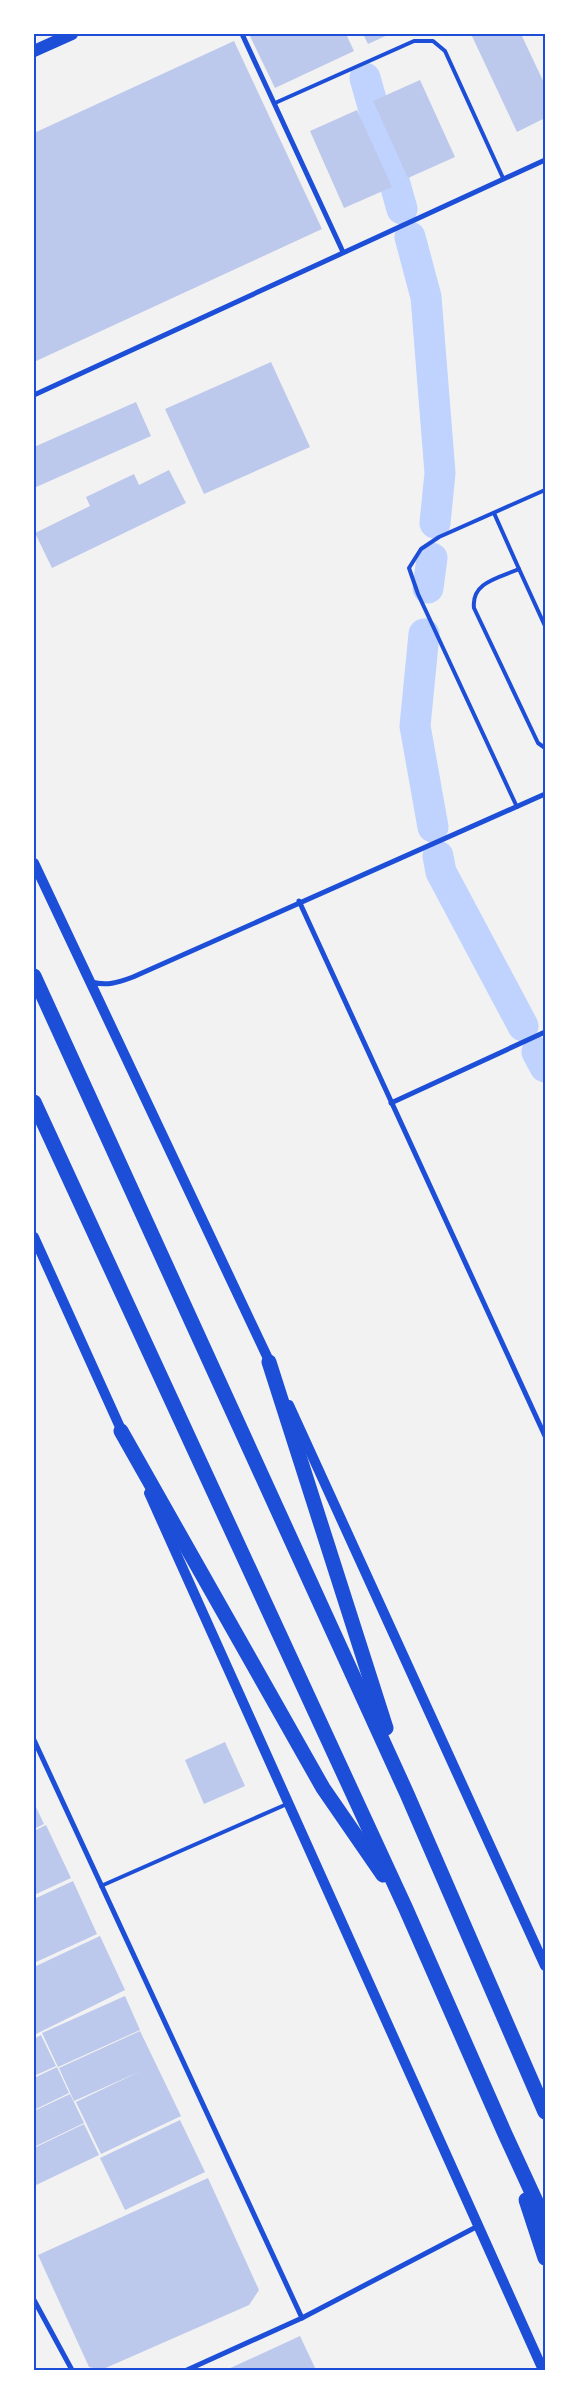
<svg xmlns="http://www.w3.org/2000/svg" width="579" height="2404" font-family="'DejaVu Sans',sans-serif">
	<rect width="100%" height="100%" fill="#f2f2f2"/>
	<g fill="none" stroke-linecap="round" stroke-linejoin="round">
		<g stroke="#bfd3fe" stroke-width="31">
			<path d="M365,78L402,209"/>
			<path d="M410,237L426,297L440,473L435,523"/>
			<path d="M428,588L432,558"/>
			<path d="M424,634L415,726L433,827"/>
			<path d="M438,856L441,872L523,1026"/>
			<path d="M537,1052L545,1067"/>
		</g>
	</g>
	<g fill="#bdc9ec">
		<path d="M249,34H346L354,51L275,88Z"/>
		<path d="M363,34H390L368,44Z"/>
		<path d="M471,34H521L545,85V118L517,132Z"/>
		<path d="M234,41L322,229L34,362V133Z"/>
		<path d="M420,80L455,157L408,178L373,101Z"/>
		<path d="M357,110L392,187L344,208L310,131Z"/>
		<path d="M271,362L310,447L204,494L165,409Z"/>
		<path d="M136,402L151,436L34,488V447Z"/>
		<path d="M169,470L186,503L52,568L35,533L90,506L86,497L134,474L139,485Z"/>
		<path d="M225,1742L245,1786L204,1804L185,1760Z"/>
		<path d="M34,1803L44,1824L34,1829Z"/>
		<path d="M46,1825L71,1878L34,1895V1831Z"/>
		<path d="M73,1881L97,1934L34,1963V1899Z"/>
		<path d="M100,1936L125,1990L34,2035V1967Z"/>
		<path d="M125,1996L140,2030L58,2067L42,2033Z"/>
		<path d="M140,2031L181,2116L101,2154L76,2102L141,2071L74,2101L59,2068Z"/>
		<path d="M41,2035L56,2066L34,2076V2039Z"/>
		<path d="M57,2067L69,2093L34,2110V2078Z"/>
		<path d="M70,2094L84,2123L34,2147V2111Z"/>
		<path d="M180,2120L205,2172L125,2210L100,2158Z"/>
		<path d="M84,2124L99,2155L34,2186V2148Z"/>
		<path d="M208,2178L259,2290L249,2305L101,2370L89,2367L38,2255Z"/>
		<path d="M300,2336L316,2370H226Z"/>
	</g>
	<g fill="none" stroke-linecap="round" stroke-linejoin="round">
		<g stroke="#1d4ed8" stroke-width="4">
			<path d="M275,103L414,41H433L445,51L503,178"/>
			<path d="M494,513L519,569C499,578 471,582 474,608L538,743L545,748"/>
			<path d="M519,569L545,626"/>
			<path d="M517,807L418,594L409,568L421,549L439,537L545,490"/>
			<path d="M101,1886L287,1804"/>
		</g>
		<g stroke="#1d4ed8" stroke-width="5">
			<path d="M242,34L343,252"/>
			<path d="M34,395L545,160"/>
			<path d="M299,901L545,1436"/>
			<path d="M91,982C107,986 117,983 133,977L545,794"/>
			<path d="M391,1103L545,1032"/>
			<path d="M34,1740L302,2318"/>
			<path d="M34,2300L72,2370"/>
			<path d="M187,2370L302,2318L478,2226"/>
		</g>
		<g stroke="#1d4ed8" stroke-width="10">
			<path d="M34,863L272,1367"/>
			<path d="M34,1237L124,1436"/>
			<path d="M289,1405L545,1966"/>
			<path d="M149,1493L543,2370"/>
		</g>
		<path stroke="#1d4ed8" stroke-width="12" d="M34,51L72,34"/>
		<g stroke="#1d4ed8" stroke-width="15">
			<path d="M34,976L407,1794L545,2112"/>
			<path d="M34,1102L406,1909L505,2134L545,2221"/>
			<path d="M269,1362L386,1728"/>
			<path d="M121,1431L323,1788L383,1875"/>
			<path d="M526,2200L545,2258"/>
		</g>
	</g>
	<rect width="579" height="2404" fill="none" stroke="#ffffff" stroke-width="70"/>
	<rect x="35" y="35" width="509" height="2334" fill="none" stroke="#1d4ed8" stroke-width="2"/>
</svg>
